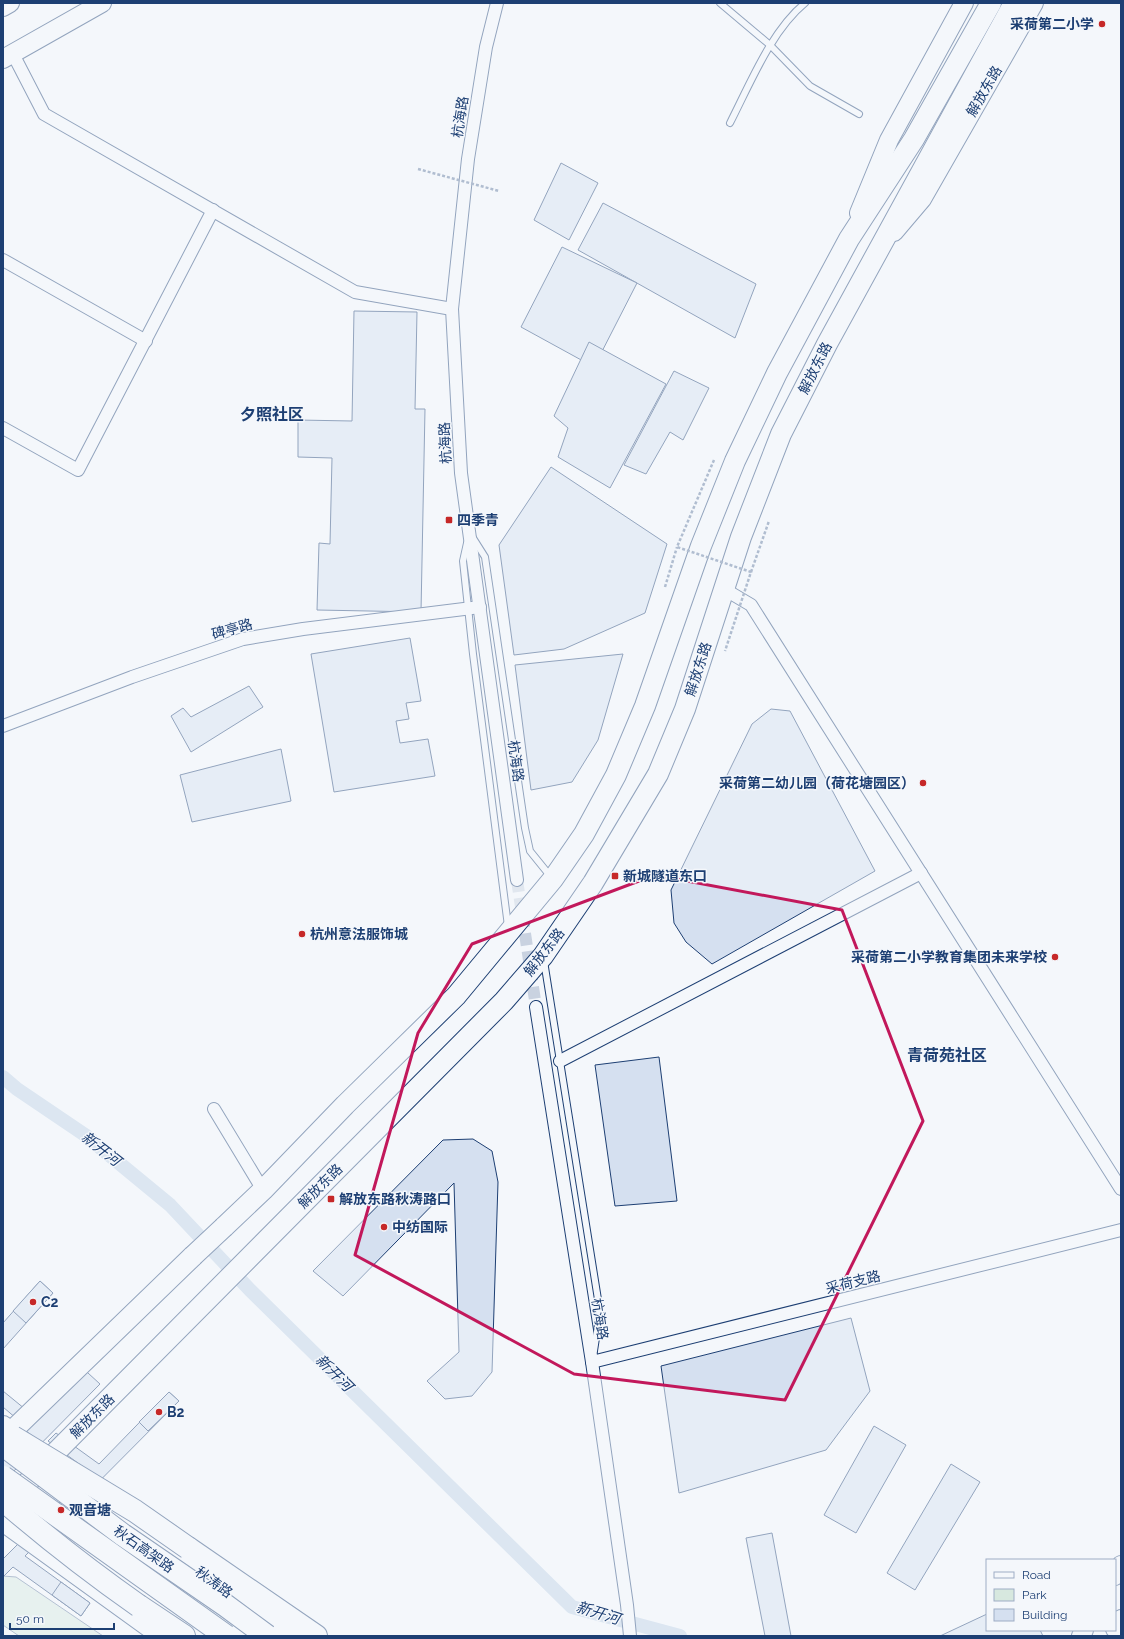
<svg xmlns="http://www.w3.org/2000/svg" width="1124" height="1639" font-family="Raleway,'Noto Sans SC',sans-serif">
	<rect width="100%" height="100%" fill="#f4f7fb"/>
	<path fill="#d7e8df" stroke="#687fa3" d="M3,1576L16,1577L103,1636H19L3,1625Z"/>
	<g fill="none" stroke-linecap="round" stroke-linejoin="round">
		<path stroke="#bed0e5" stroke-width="14" d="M3,1077L17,1089L85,1135L170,1205L250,1290L572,1607L680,1636"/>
	</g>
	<g fill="#d5e0f0" stroke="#1d3f73">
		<path d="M561,163L598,183L569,240L534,220Z"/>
		<path d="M603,203L756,284L735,338L578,250Z"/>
		<path d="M562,247L637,283L594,367L521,327Z"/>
		<path d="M354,311L417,312L415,409H425L421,612L317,610L319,543L330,544L332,458L298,457V420L352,421Z"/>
		<path d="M589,342L666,384L610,488L558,457L568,428L554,416Z"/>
		<path d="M674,371L709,388L683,440L670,432L646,474L624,465Z"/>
		<path d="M551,467L667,544L645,613L564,649L514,655L499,545Z"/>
		<path d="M410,638L421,701L406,703L409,719L396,721L400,743L428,739L435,776L334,792L311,654Z"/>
		<path d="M623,654L598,740L572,782L531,790L515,665Z"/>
		<path d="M249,686L263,707L191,752L171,716L183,708L191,717Z"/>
		<path d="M771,709L790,711L875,871L712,964L686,942L674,923L671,890L752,724Z"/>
		<path d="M281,749L291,801L192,822L180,775Z"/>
		<path d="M659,1057L677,1201L615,1206L595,1065Z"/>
		<path d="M473,1139L492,1151L498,1182L492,1372L472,1396L445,1399L427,1381L459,1352L454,1183L343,1296L313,1271L443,1140Z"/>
		<path d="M40,1281L53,1293L3,1349V1323Z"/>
		<path d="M40,1281L53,1293L26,1323L13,1311Z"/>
		<path d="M851,1318L870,1391L826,1450L679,1493L661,1366Z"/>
		<path d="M76,1362L100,1384L3,1482V1438Z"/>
		<path d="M3,1391L25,1409L17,1419L3,1407Z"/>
		<path d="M169,1392L179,1401L25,1556L90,1603L81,1616L13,1567L3,1577V1559L90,1472L48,1441L56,1433L99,1464Z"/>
		<path d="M169,1392L179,1401L148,1431L139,1422Z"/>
		<path d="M874,1426L906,1445L856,1533L824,1515Z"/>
		<path d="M951,1464L980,1482L915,1590L887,1573Z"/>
		<path d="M772,1533L791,1636H765L746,1538Z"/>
		<path d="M61,1582L90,1603L81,1616L52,1595Z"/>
		<path d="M987,1614V1630H1040L1043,1636H940Z"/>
	</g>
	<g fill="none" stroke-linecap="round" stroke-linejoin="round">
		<path stroke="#c9d2e0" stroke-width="12" stroke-dasharray="12 6" stroke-linecap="butt" d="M517,880L536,1007"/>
		<defs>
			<g id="lane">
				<path d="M720,3L770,45L810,86L859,114"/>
				<path d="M730,123C750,84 771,31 805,3"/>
				<path d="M473,538L485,557L525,828L530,851L551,877"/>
				<path d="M467,543L463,561L473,654L508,926"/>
				<path d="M544,961L600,1312L594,1351"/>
			</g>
			<g id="street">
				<path d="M497,3L486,47L468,159L452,309L461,473L517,880"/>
				<path d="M13,54L44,114L355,292L452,309"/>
				<path d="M3,260L146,341"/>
				<path d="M3,428L78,470L213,210"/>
				<path d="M724,589L751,605L1121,1189"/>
				<path d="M3,726L132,677L243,639L303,629L480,607"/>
				<path d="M536,1007L592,1362L627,1605L630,1636"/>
				<path d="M560,1061L921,873"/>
				<path d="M214,1109L263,1190"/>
				<path d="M592,1362L1121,1230"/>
			</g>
			<g id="secondary">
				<path d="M3,7L10,3"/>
				<path d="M3,59L102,3"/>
				<path d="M859,213L889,140L964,3"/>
				<path d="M894,232L922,199L1034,3"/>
				<path d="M1115,1576L1121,1565"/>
				<path d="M1115,1629L1121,1619"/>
				<path d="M1081,1636L1084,1630"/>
			</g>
			<g id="primary">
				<path d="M224,1227L263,1190L345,1105L456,996L553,879L584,834L616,775L645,706L701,546L735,461L777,373L849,239L914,139L991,3"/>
				<path d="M3,1426L28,1446"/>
				<path d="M3,1441L11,1432L193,1256"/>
				<path d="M10,1502L48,1460L504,1001L543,956L593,883L658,774L685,709L741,537L781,434L827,344L1014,3"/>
				<path d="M115,1510L232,1595L291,1636"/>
				<path d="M3,1521L162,1636"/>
			</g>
			<g id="highway">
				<path d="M188,1548L316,1636"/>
				<path d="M139,1606L184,1636"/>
			</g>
		</defs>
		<use href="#lane" stroke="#1d3f73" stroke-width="8"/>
		<use href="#street" stroke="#1d3f73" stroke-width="14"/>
		<use href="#secondary" stroke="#1d3f73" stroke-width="20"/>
		<use href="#primary" stroke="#1d3f73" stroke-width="22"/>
		<use href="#highway" stroke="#1d3f73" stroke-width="24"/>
		<g stroke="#5e769c" stroke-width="2.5" stroke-dasharray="3 2" stroke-linecap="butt">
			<path d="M751,572L769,521"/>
			<path d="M665,587L677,547"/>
		</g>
		<use href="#lane" stroke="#f4f7fb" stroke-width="6"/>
		<use href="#street" stroke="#f4f7fb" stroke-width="12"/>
		<use href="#secondary" stroke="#f4f7fb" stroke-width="18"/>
		<use href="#primary" stroke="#f4f7fb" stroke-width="20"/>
		<use href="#highway" stroke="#f4f7fb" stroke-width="22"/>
		<defs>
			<path id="primary-bridge" d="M193,1256L224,1227"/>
			<g id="highway-bridge">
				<path d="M13,1437L135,1511L188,1548"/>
				<path d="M3,1445L123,1535L225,1605L267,1636"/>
				<path d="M3,1477L226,1636"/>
				<path d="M3,1500C47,1538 92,1573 139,1606"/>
			</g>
		</defs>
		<use href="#primary-bridge" stroke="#1d3f73" stroke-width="22" stroke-linecap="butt"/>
		<use href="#highway-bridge" stroke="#1d3f73" stroke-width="24" stroke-linecap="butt"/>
		<g stroke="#5e769c" stroke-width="2.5" stroke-dasharray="3 2" stroke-linecap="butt">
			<path d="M418,169L499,191"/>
			<path d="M714,460L677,547L751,572L725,651"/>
		</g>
		<use href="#primary-bridge" stroke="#f4f7fb" stroke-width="20"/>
		<use href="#highway-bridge" stroke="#f4f7fb" stroke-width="22"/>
	</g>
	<path d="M0 0H1124V1639H0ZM655,875L842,910L923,1121L785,1400L574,1374L355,1255L418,1033L472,944Z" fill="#f4f7fb" fill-opacity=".55" fill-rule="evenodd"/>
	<path fill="none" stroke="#c2185b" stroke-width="3" stroke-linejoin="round" d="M655,875L842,910L923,1121L785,1400L574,1374L355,1255L418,1033L472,944Z"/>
	<g fill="#c62828" stroke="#f4f7fb" stroke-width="1.5">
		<circle cx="1102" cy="24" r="4"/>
		<rect x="445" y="516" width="8" height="8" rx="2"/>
		<circle cx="923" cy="783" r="4"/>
		<rect x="611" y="872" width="8" height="8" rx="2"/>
		<circle cx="302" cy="934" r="4"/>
		<circle cx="1055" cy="957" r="4"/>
		<rect x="327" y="1195" width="8" height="8" rx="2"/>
		<circle cx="384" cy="1227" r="4"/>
		<circle cx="33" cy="1302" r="4"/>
		<circle cx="159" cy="1412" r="4"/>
		<circle cx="61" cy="1510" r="4"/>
	</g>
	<g text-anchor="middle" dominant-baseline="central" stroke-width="3" stroke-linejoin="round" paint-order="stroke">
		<g font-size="14" font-weight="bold" fill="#1d3f73" stroke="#f4f7fb" text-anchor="start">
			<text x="1094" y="24" text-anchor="end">采荷第二小学</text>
			<text x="457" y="520">四季青</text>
			<text x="915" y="783" text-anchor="end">采荷第二幼儿园（荷花塘园区）</text>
			<text x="623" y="876">新城隧道东口</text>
			<text x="310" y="934">杭州意法服饰城</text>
			<text x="1047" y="957" text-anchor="end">采荷第二小学教育集团未来学校</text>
			<text x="339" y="1199">解放东路秋涛路口</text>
			<text x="392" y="1227">中纺国际</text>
			<text x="41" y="1302">C2</text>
			<text x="167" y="1412">B2</text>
			<text x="69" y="1510">观音塘</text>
		</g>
		<g font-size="14" fill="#1d3f73" stroke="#f4f7fb">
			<text transform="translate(984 91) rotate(-60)">解放东路</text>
			<text transform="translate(460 117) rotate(-81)">杭海路</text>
			<text transform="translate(815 368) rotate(-63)">解放东路</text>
			<text transform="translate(445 443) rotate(-93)">杭海路</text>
			<text transform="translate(232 629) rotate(-16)">碑亭路</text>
			<text transform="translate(698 669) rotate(-72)">解放东路</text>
			<text transform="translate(516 761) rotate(82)">杭海路</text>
			<text transform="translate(544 952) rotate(-52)">解放东路</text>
			<text transform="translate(320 1186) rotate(-45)">解放东路</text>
			<text transform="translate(853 1282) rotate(-14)">采荷支路</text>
			<text transform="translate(600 1319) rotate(81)">杭海路</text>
			<text transform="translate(92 1416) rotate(-45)">解放东路</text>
			<text transform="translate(144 1549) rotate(35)">秋石高架路</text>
			<text transform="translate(214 1582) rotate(36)">秋涛路</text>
		</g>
		<g font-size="15" font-style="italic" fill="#1d3f73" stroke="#f4f7fb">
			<text transform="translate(101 1149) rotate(38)">新开河</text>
			<text transform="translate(334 1373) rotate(45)">新开河</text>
			<text transform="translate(598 1613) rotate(17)">新开河</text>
		</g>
		<g font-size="16" font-weight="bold" fill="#1d3f73" stroke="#f4f7fb">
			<text x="272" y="414">夕照社区</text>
			<text x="947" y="1055">青荷苑社区</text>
		</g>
	</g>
	<rect width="1124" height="1639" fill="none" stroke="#1d3f73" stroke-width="8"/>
	<rect x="986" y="1559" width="130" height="72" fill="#f4f7fb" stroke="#9eadc5"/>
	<rect x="994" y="1572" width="20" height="6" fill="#f4f7fb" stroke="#9eadc5"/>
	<text x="1022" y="1579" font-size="12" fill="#1d3f73">Road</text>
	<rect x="994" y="1589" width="20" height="12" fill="#d7e8df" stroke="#9eadc5"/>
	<text x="1022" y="1599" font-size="12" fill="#1d3f73">Park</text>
	<rect x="994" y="1609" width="20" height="12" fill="#d5e0f0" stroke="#9eadc5"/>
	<text x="1022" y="1619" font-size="12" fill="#1d3f73">Building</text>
	<path d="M10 1623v6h104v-6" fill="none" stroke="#1d3f73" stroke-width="2"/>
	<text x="16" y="1623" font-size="12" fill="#1d3f73" stroke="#f4f7fb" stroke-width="3" paint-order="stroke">50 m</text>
</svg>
